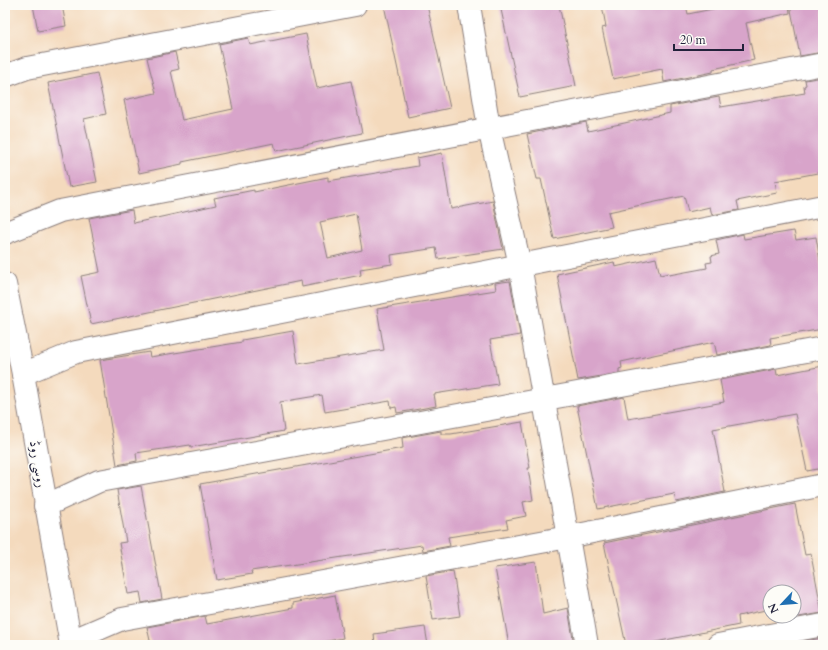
<svg xmlns="http://www.w3.org/2000/svg" width="828" height="650" font-family="Cardo,Amiri,serif">
	<rect width="100%" height="100%" fill="#fdfcf7"/>
	<filter id="ink" filterUnits="userSpaceOnUse"><feTurbulence type="fractalNoise" baseFrequency=".025" numOctaves="2"/><feDisplacementMap in="SourceGraphic" scale="8" xChannelSelector="R" yChannelSelector="G"/><feConvolveMatrix kernelMatrix="1 2 1 2 8 2 1 2 1" color-interpolation-filters="sRGB"/></filter>
	<filter id="wash" filterUnits="userSpaceOnUse"><feTurbulence type="fractalNoise" baseFrequency=".012" numOctaves="4" result="noise"/><feDisplacementMap in="SourceGraphic" scale="16" xChannelSelector="R" yChannelSelector="G"/><feGaussianBlur stdDeviation="0.9" result="paint"/><feColorMatrix in="noise" values="0 0 0 0 0 0 0 0 0 0 0 0 0 0 0 0 0 1.4 0 .05"/><feComposite in="paint" operator="in"/></filter>
	<g filter="url(#wash)">
		<rect width="100%" height="100%" fill="#f4dabd"/>
		<g id="blocks">
			<g fill="#d8a4ca" fill-rule="evenodd">
				<path d="M33,5H62L66,26L38,31Z"/>
				<path d="M384,5H427L450,108L408,117Z"/>
				<path d="M500,5H559L576,86L520,97Z"/>
				<path d="M602,5H686L688,14L732,5H789L790,13L746,23L754,60L713,69V72L664,82L662,69L613,79L602,28L606,27Z"/>
				<path d="M790,5H823V52L800,56Z"/>
				<path d="M306,34L317,88L351,81L362,133L276,151L274,143L182,162V164L139,173L124,100L156,93L147,58L175,52L179,69L171,71L182,120L233,109L219,44L248,38L250,45Z"/>
				<path d="M97,73L106,114L84,119L97,182L69,187L48,83Z"/>
				<path d="M823,77V172L775,181L777,193L737,201L739,210L712,215L710,207L688,212L684,196L608,212L612,227L554,239L541,179H537L527,134L586,122L588,131L670,113V106L719,97L721,107L805,93L804,86L806,85L805,80Z"/>
				<path d="M442,153L451,209L493,201L503,249L438,259L436,248L391,255L392,264L360,269L361,275L302,287L301,281L91,324L81,276L100,272L89,218L132,210L134,223L216,205L214,198L254,190V192L328,177V181L418,166L417,158ZM356,214L362,250L328,258L320,222Z"/>
				<path d="M794,231L796,240L816,237L823,278V329L770,338L771,345L717,355L714,342L621,362L622,368L619,369V373L578,380L557,274L614,262L615,267L656,258L660,275L669,273V275L707,268L706,263L712,262L711,256L719,254L716,240L743,234L744,239Z"/>
				<path d="M510,281L520,335L490,340L498,384L434,394L436,406L397,413L396,407L391,408L390,401L325,412L322,395L280,402L284,431L191,447L190,445L136,453L137,461L117,465L100,360L149,352L150,357L242,342V340L293,331L298,364L384,350L377,309L496,290L495,283Z"/>
				<path d="M823,366V468L807,471L795,414L713,429L725,492L676,502L674,494L598,509L577,406L624,397L628,419L724,402L720,380L776,369L777,375Z"/>
				<path d="M522,422L530,468H528L533,500L523,502L526,516L506,520L508,528L448,537L450,546L423,551L422,545L251,571L252,574L217,580L200,484L403,448L402,438L441,431V434H451Z"/>
				<path d="M141,486L162,599L142,603L140,592L128,594L119,543L126,542L117,490Z"/>
				<path d="M795,504L805,555L811,554L822,613L799,617L797,604L794,605V592H770V609L738,616L739,625L641,645H626L604,543Z"/>
				<path d="M536,562L543,614L568,608L574,645H509L495,568Z"/>
				<path d="M453,571L460,616L433,620L426,576Z"/>
				<path d="M335,595L343,638L308,645H151L147,627L205,616L207,624L293,608V603Z"/>
				<path d="M425,627L428,645H375L374,634Z"/>
				<path d="M823,638V645H805L804,641Z"/>
			</g>
		</g>
	</g>
	<g filter="url(#ink)">
		<use href="#blocks" fill-opacity="0" stroke="#8b7e7c" stroke-width="1"/>
		<g fill="none" stroke-linecap="round" stroke-linejoin="round">
			<defs>
				<g id="minor">
					<path d="M469,5L489,128L520,265L587,645"/>
					<path d="M5,76L27,68L355,5"/>
					<path d="M5,233L60,211L823,64"/>
					<path d="M23,374L76,352L823,206"/>
					<path d="M45,506L99,481L823,348"/>
					<path d="M71,641L122,619L568,537L823,485"/>
					<path d="M718,645L823,625"/>
				</g>
				<path id="major" d="M5,284L23,374L71,645"/>
			</defs>
			<use href="#minor" stroke="#8b7e7c" stroke-width="24"/>
			<use href="#major" stroke="#8b7e7c" stroke-width="24"/>
			<use href="#minor" stroke="#fff" stroke-width="22"/>
			<use href="#major" stroke="#fff" stroke-width="22"/>
		</g>
	</g>
	<g text-anchor="middle" dominant-baseline="central" stroke-width="3" stroke-linejoin="round" paint-order="stroke">
		<g font-size="14" fill="#22223b" stroke="#fdfcf7">
			<text transform="translate(38 464) rotate(81)">روسی روڈ</text>
		</g>
	</g>
	<rect width="828" height="650" fill="none" stroke="#fdfcf7" stroke-width="20"/>
	<g transform="translate(782 604) rotate(244)"><circle r="19" fill="#fdfcf7" stroke="#a5a5ac"/>
	<path d="M0-3L7 15L0 10L-7 15Z" fill="#1f6fb2"/>
	<text y="-6" font-size="11" font-weight="bold" text-anchor="middle" fill="#22223b">N</text>
	</g>
	<path d="M674 44v6h69v-6" fill="none" stroke="#22223b" stroke-width="2"/>
	<text x="680" y="44" font-size="12" fill="#22223b" stroke="#fdfcf7" stroke-width="3" paint-order="stroke">20 m</text>
</svg>
